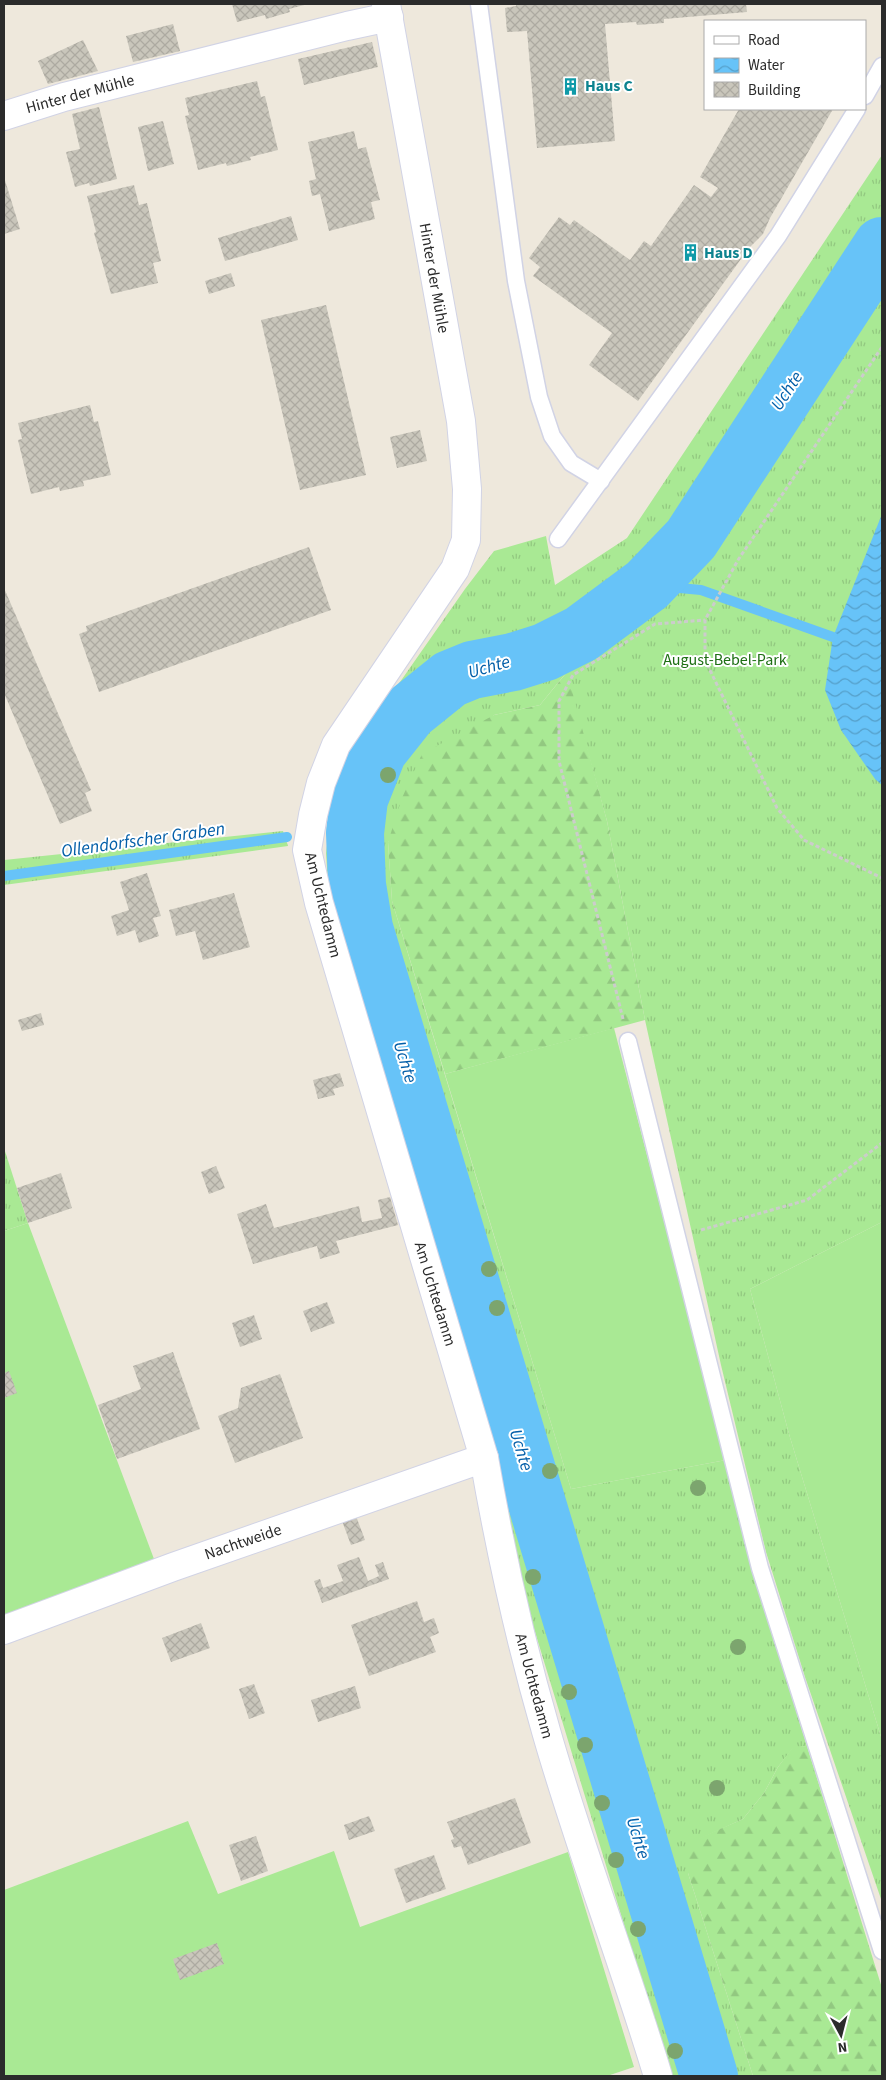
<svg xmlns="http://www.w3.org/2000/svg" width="886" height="2080" font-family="'Source Sans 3',sans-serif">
	<defs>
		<pattern id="grass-tufts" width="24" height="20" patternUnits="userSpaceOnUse" patternTransform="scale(1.25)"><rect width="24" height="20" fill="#a9e994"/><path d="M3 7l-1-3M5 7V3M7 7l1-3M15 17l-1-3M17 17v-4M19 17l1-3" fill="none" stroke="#92c880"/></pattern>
		<pattern id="forest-firs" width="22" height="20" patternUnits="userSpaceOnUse" patternTransform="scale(1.25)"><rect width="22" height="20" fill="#a9e994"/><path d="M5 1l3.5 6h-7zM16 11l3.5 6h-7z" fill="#92c880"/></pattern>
		<pattern id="water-waves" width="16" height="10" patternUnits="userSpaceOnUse" patternTransform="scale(1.25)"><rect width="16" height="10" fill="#67c3f8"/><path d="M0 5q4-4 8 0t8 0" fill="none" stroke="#559fc9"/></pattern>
		<pattern id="building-cross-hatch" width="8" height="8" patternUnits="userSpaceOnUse" patternTransform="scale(1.25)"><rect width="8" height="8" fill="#c9c6bb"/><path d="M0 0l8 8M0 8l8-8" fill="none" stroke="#adaaa1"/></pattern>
	</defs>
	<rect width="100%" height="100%" fill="#eee8dc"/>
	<g fill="url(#grass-tufts)">
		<path d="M882,155V1222L750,1289L789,1434L882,1740V1902L805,1677L766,1552L721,1365L645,1020L607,821L566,673L540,705L494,715L388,842L392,901L571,1489L726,1460L759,1591L807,1746L793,1748L778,1767L764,1793L743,1819L688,1844V1873L753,2076H670L532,1622L328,885L326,853L333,799L342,765L465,589L494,551L546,536L555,585L627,538Z"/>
		<path d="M283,831L288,846L4,885V860Z"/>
		<path d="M4,1148L28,1223L4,1231Z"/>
	</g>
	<g fill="url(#forest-firs)">
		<path d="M567,672L607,821L645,1020L445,1074L392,901L388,842L402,798L422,754L494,715L540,705Z"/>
		<path d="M807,1746L882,1988V2076H753L688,1873V1843L743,1819L764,1793L778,1767L793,1747Z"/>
	</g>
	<g fill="#a9e994">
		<path d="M614,1028L726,1460L571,1489L445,1074Z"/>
		<path d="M882,1222V1740L789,1434L750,1289Z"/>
		<path d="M28,1223L154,1559L4,1615V1231Z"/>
		<path d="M188,1821L218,1894L334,1851L360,1927L568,1852L634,2067L607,2076H4V1890Z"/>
	</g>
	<path fill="url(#water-waves)" d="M882,514V785L875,779L841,730L825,690L833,637Z"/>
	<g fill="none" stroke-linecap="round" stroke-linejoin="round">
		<g stroke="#67c3f8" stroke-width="10">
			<path d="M647,585L701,590L833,637"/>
			<path d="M4,876L287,837"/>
		</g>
		<path stroke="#67c3f8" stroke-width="58" d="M709,2076L364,928L357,885L355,833L359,799L378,751L409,712L450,679L472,670L513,662L545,652L581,634L647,585L691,539L882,246"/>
	</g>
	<g fill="url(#building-cross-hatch)">
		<path d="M232,4H308L289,9L290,12L266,19L265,15L237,22Z"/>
		<path d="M516,4H746L747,12L664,19V23L637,25L636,22L605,24L615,141L537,148L527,31L507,32L505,8L516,6Z"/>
		<path d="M173,24L180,51L133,62L126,36Z"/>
		<path d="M83,40L98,71L48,84L38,61Z"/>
		<path d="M372,42L378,67L304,85L298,59Z"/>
		<path d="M257,81L261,97L265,96L278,150L250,157L251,160L227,166L226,163L198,170L185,116L189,115L185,98Z"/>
		<path d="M99,107L117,179L90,186L89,183L75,187L66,152L80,149L72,114Z"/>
		<path d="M739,109H833L770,218L763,234L749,248L638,401L589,365L612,333L533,276L540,267L529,258L559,217L570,225L574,220L630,260L644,241L651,246L694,185L711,197L718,188L700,177Z"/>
		<path d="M163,121L174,164L148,171L138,127Z"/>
		<path d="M354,131L358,149L366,147L380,200L371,202L375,219L329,231L320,194L312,196L309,181L316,179L308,142Z"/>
		<path d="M4,177L20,229L4,234Z"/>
		<path d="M134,185L139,205L147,203L161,261L153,263L158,283L111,294L94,233L96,232L87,196Z"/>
		<path d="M291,216L298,240L225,261L218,238Z"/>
		<path d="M231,273L235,286L209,294L205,281Z"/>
		<path d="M326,305L366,475L300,490L261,320Z"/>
		<path d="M90,405L94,422L98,421L111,475L83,481L84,486L60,491L59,487L31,494L18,440L22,439L18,423Z"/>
		<path d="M420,430L427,461L397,468L390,437Z"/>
		<path d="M309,547L331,610L99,692L79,634L87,631L86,626Z"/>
		<path d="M4,588L91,790L85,793L92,811L60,824L4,693Z"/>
		<path d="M147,873L161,916L153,918L159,936L139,943L135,930L117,936L111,916L129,910L120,882Z"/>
		<path d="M234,893L250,947L203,960L195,931L176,936L169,910Z"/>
		<path d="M41,1013L44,1025L22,1031L18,1020Z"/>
		<path d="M340,1073L344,1086L333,1089L335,1095L318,1099L313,1080Z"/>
		<path d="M216,1166L225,1188L209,1194L201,1172Z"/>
		<path d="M61,1173L72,1208L28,1223L17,1188Z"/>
		<path d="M390,1197L398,1225L336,1241L340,1253L320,1259L317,1246L253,1264L237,1214L266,1204L274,1228L359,1206L362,1222L382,1218L378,1200Z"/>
		<path d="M327,1302L335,1323L311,1332L303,1311Z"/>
		<path d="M254,1315L262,1339L240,1347L232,1323Z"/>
		<path d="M173,1352L200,1429L117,1459L98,1405L141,1389L133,1366Z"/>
		<path d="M9,1371L17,1393L4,1398V1373Z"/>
		<path d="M280,1374L303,1438L235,1463L218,1416L238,1408L241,1388Z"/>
		<path d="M356,1516L365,1540L351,1545L342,1521Z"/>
		<path d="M359,1557L368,1581L379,1576L375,1565L383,1562L389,1579L322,1603L314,1581L320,1579L323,1588L343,1581L337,1565Z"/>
		<path d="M417,1601L424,1622L434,1618L439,1633L430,1637L436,1652L369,1676L351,1625Z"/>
		<path d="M201,1623L210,1648L171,1662L162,1638Z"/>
		<path d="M254,1684L265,1713L249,1719L239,1689Z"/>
		<path d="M355,1686L361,1708L318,1722L311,1700Z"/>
		<path d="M515,1798L531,1843L468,1865L461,1846L454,1848L451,1840L454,1839L447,1822Z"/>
		<path d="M369,1816L375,1831L349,1840L344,1825Z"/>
		<path d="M256,1836L268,1871L241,1881L229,1845Z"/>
		<path d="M434,1855L446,1889L406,1903L394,1869Z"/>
		<path d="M217,1943L224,1964L180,1980L173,1959Z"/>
	</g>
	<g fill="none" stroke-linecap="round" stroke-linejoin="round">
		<defs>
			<g id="service">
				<path d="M479,4L516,281L539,397L552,436L571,463L601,481"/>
				<path d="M865,96L882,66"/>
				<path d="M558,539L778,236L857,109"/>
				<path d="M628,1041L760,1568L882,1951"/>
			</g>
			<g id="minor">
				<path d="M386,4L461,421L467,489L466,540L455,569L336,745L321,783L313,815L307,850L319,903L484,1458C500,1550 520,1641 546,1731C579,1847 623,1960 658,2076"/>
				<path d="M4,116L64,97L347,26L389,17"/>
				<path d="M4,1630L173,1567L484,1458"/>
			</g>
		</defs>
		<use href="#service" stroke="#d1d3e5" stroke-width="19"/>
		<use href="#minor" stroke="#d1d3e5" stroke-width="30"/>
		<g stroke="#ccc" stroke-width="3" stroke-dasharray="4 2.5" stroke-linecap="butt">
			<path d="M882,347L738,560L705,620V660L777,808L804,840L882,878"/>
			<path d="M623,1019L559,761V701L573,675L655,624L705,620"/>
			<path d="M701,1230L807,1200L882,1143"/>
		</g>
		<use href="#service" stroke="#fff" stroke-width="16"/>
		<use href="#minor" stroke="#fff" stroke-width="28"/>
	</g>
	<g fill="#7ca56e">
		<circle cx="388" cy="775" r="8"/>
		<circle cx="489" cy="1269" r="8"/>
		<circle cx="497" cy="1308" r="8"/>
		<circle cx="550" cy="1471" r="8"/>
		<circle cx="698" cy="1488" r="8"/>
		<circle cx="533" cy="1577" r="8"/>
		<circle cx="738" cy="1647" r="8"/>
		<circle cx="569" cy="1692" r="8"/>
		<circle cx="585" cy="1745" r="8"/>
		<circle cx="717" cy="1788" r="8"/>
		<circle cx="602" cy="1803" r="8"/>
		<circle cx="616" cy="1860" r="8"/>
		<circle cx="638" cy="1929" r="8"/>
		<circle cx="675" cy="2051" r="8"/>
	</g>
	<defs>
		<symbol id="building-bare" viewBox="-9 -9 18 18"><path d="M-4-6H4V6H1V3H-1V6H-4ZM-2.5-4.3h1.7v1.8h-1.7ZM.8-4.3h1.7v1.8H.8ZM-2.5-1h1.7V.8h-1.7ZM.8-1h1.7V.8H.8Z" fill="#0f9aa8" stroke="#fff" stroke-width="2.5" paint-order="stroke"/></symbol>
	</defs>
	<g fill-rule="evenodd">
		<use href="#building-bare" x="558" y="74" width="25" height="25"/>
		<use href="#building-bare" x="678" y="240" width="25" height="25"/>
	</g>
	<g text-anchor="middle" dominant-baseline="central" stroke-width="4" stroke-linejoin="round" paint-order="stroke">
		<g font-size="16" font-weight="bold" fill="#0d838f" stroke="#fff" text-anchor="start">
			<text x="585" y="86">Haus C</text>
			<text x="704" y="253">Haus D</text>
		</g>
		<g font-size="16" fill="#2b2b2b" stroke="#fff">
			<text transform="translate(80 94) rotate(-15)">Hinter der Mühle</text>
			<text transform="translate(434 278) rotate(80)">Hinter der Mühle</text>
			<text transform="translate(323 905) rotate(76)">Am Uchtedamm</text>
			<text transform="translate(435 1294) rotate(73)">Am Uchtedamm</text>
			<text transform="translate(243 1542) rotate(-19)">Nachtweide</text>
			<text transform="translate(534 1686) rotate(75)">Am Uchtedamm</text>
		</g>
		<g font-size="16" fill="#1e6f14" stroke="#fff">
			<text x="725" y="660">August-Bebel-Park</text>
		</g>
		<g font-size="18" font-style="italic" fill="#025ea8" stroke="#fff">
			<text transform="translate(787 391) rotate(-57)">Uchte</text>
			<text transform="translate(489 667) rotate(-16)">Uchte</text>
			<text transform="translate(143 840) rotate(-8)">Ollendorfscher Graben</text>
			<text transform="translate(405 1062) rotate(73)">Uchte</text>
			<text transform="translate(521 1450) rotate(73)">Uchte</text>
			<text transform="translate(638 1838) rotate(73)">Uchte</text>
		</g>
	</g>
	<rect width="886" height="2080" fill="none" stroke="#2b2b2b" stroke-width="10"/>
	<rect x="704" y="20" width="162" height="90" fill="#ffffff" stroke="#aaaaaa"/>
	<rect x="714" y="36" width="25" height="8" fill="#ffffff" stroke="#aaaaaa"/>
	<text x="748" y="45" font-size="15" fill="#2b2b2b">Road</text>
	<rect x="714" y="58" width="25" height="15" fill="url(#water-waves)" stroke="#aaaaaa"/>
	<text x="748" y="70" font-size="15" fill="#2b2b2b">Water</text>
	<rect x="714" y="82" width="25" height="15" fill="url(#building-cross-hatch)" stroke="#aaaaaa"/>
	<text x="748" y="95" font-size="15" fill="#2b2b2b">Building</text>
	<g transform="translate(841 2035) rotate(173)" stroke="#ffffff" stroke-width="4" paint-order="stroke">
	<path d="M0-4L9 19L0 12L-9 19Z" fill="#2b2b2b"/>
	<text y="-8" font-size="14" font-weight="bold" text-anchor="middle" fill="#2b2b2b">N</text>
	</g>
</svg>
